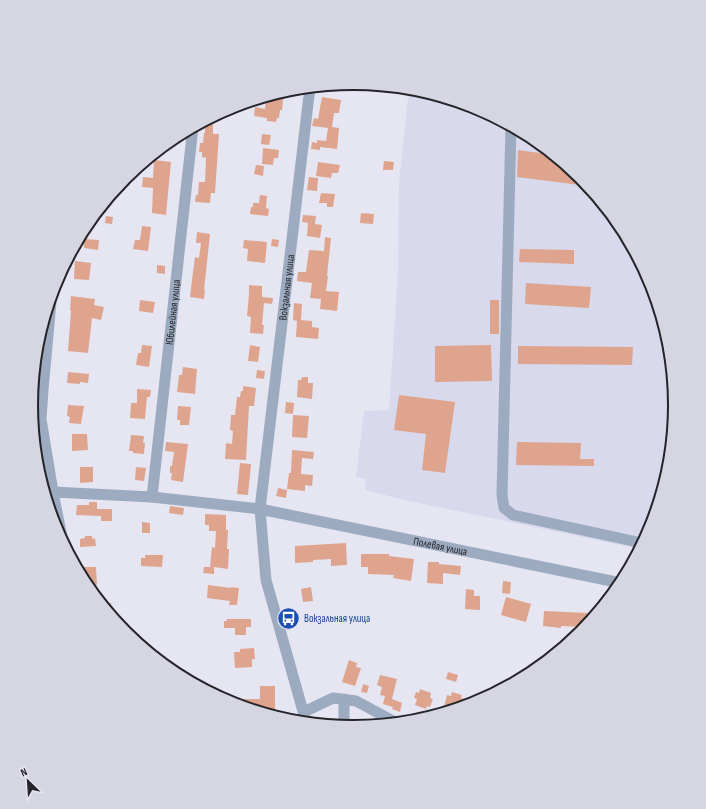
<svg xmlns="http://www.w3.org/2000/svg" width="706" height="809" font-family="'Sofia Sans Condensed',sans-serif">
	<rect width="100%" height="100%" fill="#e6e6f2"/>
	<path fill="#d8d9ec" d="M409,88L416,89L476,107L532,137L581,177L621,226L651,281L669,342L675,405L669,468L650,528L639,549L491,518L409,501L365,490L366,479L356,477L364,411L389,410L398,272L399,183Z"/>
	<g fill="#dfa48e">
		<path d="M284,91L282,110H280L279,118H277L276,122L267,121V118L254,116L255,107L265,109L266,96Z"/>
		<path d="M322,97L341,100L339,113H334L332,127L339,128L337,149L320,147V150L311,149L312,142L317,143V140L326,141L328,128L312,126L314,118L318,119Z"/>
		<path d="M205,120H213V134H219L215,193H211L210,203L195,202L196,195H198L199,182H205L206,158L202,157V152H199L200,143H203L204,133H205Z"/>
		<path d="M262,134L271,135L269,145L261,144Z"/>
		<path d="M263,148L279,150L278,158H274L273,165L262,164Z"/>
		<path d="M518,150L554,155L581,177L588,186L517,177Z"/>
		<path d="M154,160L171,162L166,215L152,213L153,188L142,187L143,177L153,178Z"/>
		<path d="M384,161L394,162L393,170H383Z"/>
		<path d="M318,162L340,165L338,173H332L331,178L316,176Z"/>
		<path d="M256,165L264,166L263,176L254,174Z"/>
		<path d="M309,177L318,178L317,191L307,190Z"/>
		<path d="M321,193L335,194L333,207H327V203H319Z"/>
		<path d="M260,195L267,196L266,208L269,209L268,216L250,214L251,207H253V203H259Z"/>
		<path d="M108,198L106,213L96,212L104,202Z"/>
		<path d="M361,213L374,214L373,224L360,223Z"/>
		<path d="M303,215L316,216L315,224L322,225L320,238L307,236L308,223L302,222Z"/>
		<path d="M106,216L113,217L112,224L105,223Z"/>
		<path d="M142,226L151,227L148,251L133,249L135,240H140Z"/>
		<path d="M197,232L210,234L204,290H205L204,299L190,297L193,272L195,257L199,258L201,243H196Z"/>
		<path d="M325,237L331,238L327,276H328L326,291L339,292L337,311L320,309L321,299L310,298L312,283L297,281L298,272H306L309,250L324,251Z"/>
		<path d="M84,239L99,240L98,250L84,248Z"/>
		<path d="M272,239L279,240L278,247L271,246Z"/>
		<path d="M244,240L267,242L265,263L247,261L248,249L243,248Z"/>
		<path d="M520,249L574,250V264L519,262Z"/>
		<path d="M75,261L91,263L89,280L74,279Z"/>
		<path d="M157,265L165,266V274L157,273Z"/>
		<path d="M526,283L591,287L589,308L525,304Z"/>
		<path d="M249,285L262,286V297L273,298L272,304L264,303L262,325H264L263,334L250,333L251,317L247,316L249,294Z"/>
		<path d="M71,296L95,299L94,305L104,307L101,320L92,318L88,353L68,351L71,311L70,310Z"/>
		<path d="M140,300L155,302L153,313L139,311Z"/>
		<rect x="490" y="300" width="9" height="34"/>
		<path d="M294,303L302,304L301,320L312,321V327L319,328L318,339L296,337L297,321L293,320Z"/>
		<path d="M142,345L152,346L149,367L136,365L138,353H141Z"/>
		<path d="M250,345L260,347L258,362L248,361Z"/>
		<path d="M491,345L492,381L435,382V346Z"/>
		<path d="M518,346L633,347L632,365L518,364Z"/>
		<path d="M183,367L197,369L195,394L177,392L179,375H182Z"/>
		<path d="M257,370L265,371L264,379L256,378Z"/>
		<path d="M68,372L89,374L88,383L80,382V384L67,383Z"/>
		<path d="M302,377H308V383H313L312,399L297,397L298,380H301Z"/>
		<path d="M243,386L256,388L254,406H249L246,460L225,459L226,443L232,444L233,431L230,430L231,415H235L237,397H240L241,391H243Z"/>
		<path d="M137,389L151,390L150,397H147L145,419L130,418L131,403H137Z"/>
		<path d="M399,395L455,402L445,473L422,470L426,434L394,430Z"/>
		<path d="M286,402L294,403L293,414L285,413Z"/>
		<path d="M68,405L84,406L81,424L69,423L70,417L67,416Z"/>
		<path d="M178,406L191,407L189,425H180V420H177Z"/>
		<path d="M293,415L309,416L307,438L292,437Z"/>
		<path d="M72,434H87L88,450L72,451Z"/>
		<path d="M131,435L144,436L143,443H145L144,454L133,453V451H129Z"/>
		<path d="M166,442L188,444L183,482L171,480L172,473H170V466H172L174,452L165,451Z"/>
		<path d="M517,442L581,443L580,459H594V466L516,465Z"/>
		<path d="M292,450L314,452L313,459L302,458L301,474L313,475L312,486L305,485V491L287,489L289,473H291Z"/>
		<path d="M240,463L251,464L248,495L237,494Z"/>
		<path d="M80,467H93V482L80,483Z"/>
		<path d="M136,467L146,468L144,481L135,480Z"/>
		<path d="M278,488L287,490L286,498L276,496Z"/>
		<path d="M89,502H97V509H112V521H101V516L76,515L77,505H89Z"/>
		<path d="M170,506L184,508L183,515L169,513Z"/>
		<path d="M205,514L226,515V530H228L227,549H229L228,569L214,567V574L203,573L204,567H210L212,547L215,548L216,531H209V525H205Z"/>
		<path d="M142,522L150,523V533H142Z"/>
		<path d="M85,536H92V539L95,538L96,546L80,547V539L85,538Z"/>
		<path d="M346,543L347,565L331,566V559L313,560V562L295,563V546Z"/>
		<path d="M361,554H389V556L414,559L411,581L393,578L394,575L368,574V567H361Z"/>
		<path d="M145,555H163L162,567L141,566V558H145Z"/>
		<path d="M428,562H439V564L461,566L460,575L443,573V584L427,583Z"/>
		<path d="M83,567H96L97,585H87L85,583Z"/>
		<path d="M503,581L511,582L510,594L502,593Z"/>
		<path d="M208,585L231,588V587L239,588L237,605H229L230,601L207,598Z"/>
		<path d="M311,587L313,601L303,602L301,589Z"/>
		<path d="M466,589L474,590V596H480V610L465,609Z"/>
		<path d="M506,597L531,604L526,622L501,615Z"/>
		<path d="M111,603L113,617L103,604Z"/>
		<path d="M544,611L588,613L595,615L585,627L561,626V628L543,626Z"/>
		<path d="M227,619H251V627H246V635H235V628H224V621H227Z"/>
		<path d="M254,648L255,659H252V667L235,668L234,652H240V649Z"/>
		<path d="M349,660L357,663L356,667L361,668L355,686L342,682Z"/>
		<path d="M448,672L458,675L456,682L446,679Z"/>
		<path d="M380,675L397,679L392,699L402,703L400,712L392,709L393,707L383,704L385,696L380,695L382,687L377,685Z"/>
		<path d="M363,684L369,686L367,693L361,692Z"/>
		<path d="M260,686H275V710H257L243,706V699H260Z"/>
		<path d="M420,689L431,693L430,698L433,699L430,707L427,706L426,709L415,705L417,699L414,698L416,692L419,693Z"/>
		<path d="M452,692L462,695L461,698L468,700L467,705L452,709L444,707L447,695L451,696Z"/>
	</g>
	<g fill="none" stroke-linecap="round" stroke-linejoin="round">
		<g stroke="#9cabc0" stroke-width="11">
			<path d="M511,126L502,495L504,508L513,515L642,543"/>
			<path d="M52,291L43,390L41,419L53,492L63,542"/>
			<path id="s1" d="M53,492L152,497L260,509L621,583"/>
			<path id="s2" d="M152,497L193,127"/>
			<path d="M304,712L333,698L356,701L395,722"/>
			<path id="s3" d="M306,722L266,580L260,509L310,87"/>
			<path d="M344,726V699"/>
		</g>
	</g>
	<defs>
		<symbol id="bus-disc" viewBox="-11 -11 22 22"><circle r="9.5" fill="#1a4fb4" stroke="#e6e6f2"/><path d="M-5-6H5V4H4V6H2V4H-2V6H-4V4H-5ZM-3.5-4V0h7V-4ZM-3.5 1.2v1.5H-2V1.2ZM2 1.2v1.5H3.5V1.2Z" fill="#fff"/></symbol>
	</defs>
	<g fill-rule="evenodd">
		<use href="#bus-disc" x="276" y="606" width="25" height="25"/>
	</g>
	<g text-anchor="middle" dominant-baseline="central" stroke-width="3" stroke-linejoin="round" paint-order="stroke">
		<g font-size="11" fill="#242429" stroke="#e6e6f2">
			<text stroke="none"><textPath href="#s3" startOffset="442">Вокзальная улица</textPath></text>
			<text stroke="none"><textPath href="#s2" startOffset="186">Юбилейная улица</textPath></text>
			<text stroke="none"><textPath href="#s1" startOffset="392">Полевая улица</textPath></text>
		</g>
		<g font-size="11" fill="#164399" stroke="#e6e6f2" text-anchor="start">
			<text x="304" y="618">Вокзальная улица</text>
		</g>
	</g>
	<path d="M0 0H706V809H0ZM38 405a315 315 0 1 1 630 0a315 315 0 1 1-630 0Z" fill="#d6d6e2" fill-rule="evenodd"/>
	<path fill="none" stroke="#242429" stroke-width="2" d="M38 405a315 315 0 1 1 630 0a315 315 0 1 1-630 0Z"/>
	<g transform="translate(28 781) rotate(335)" stroke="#e6e6f2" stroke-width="3" paint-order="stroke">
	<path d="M0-3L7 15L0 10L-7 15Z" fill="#242429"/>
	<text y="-6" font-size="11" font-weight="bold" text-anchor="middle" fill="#242429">N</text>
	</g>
</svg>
